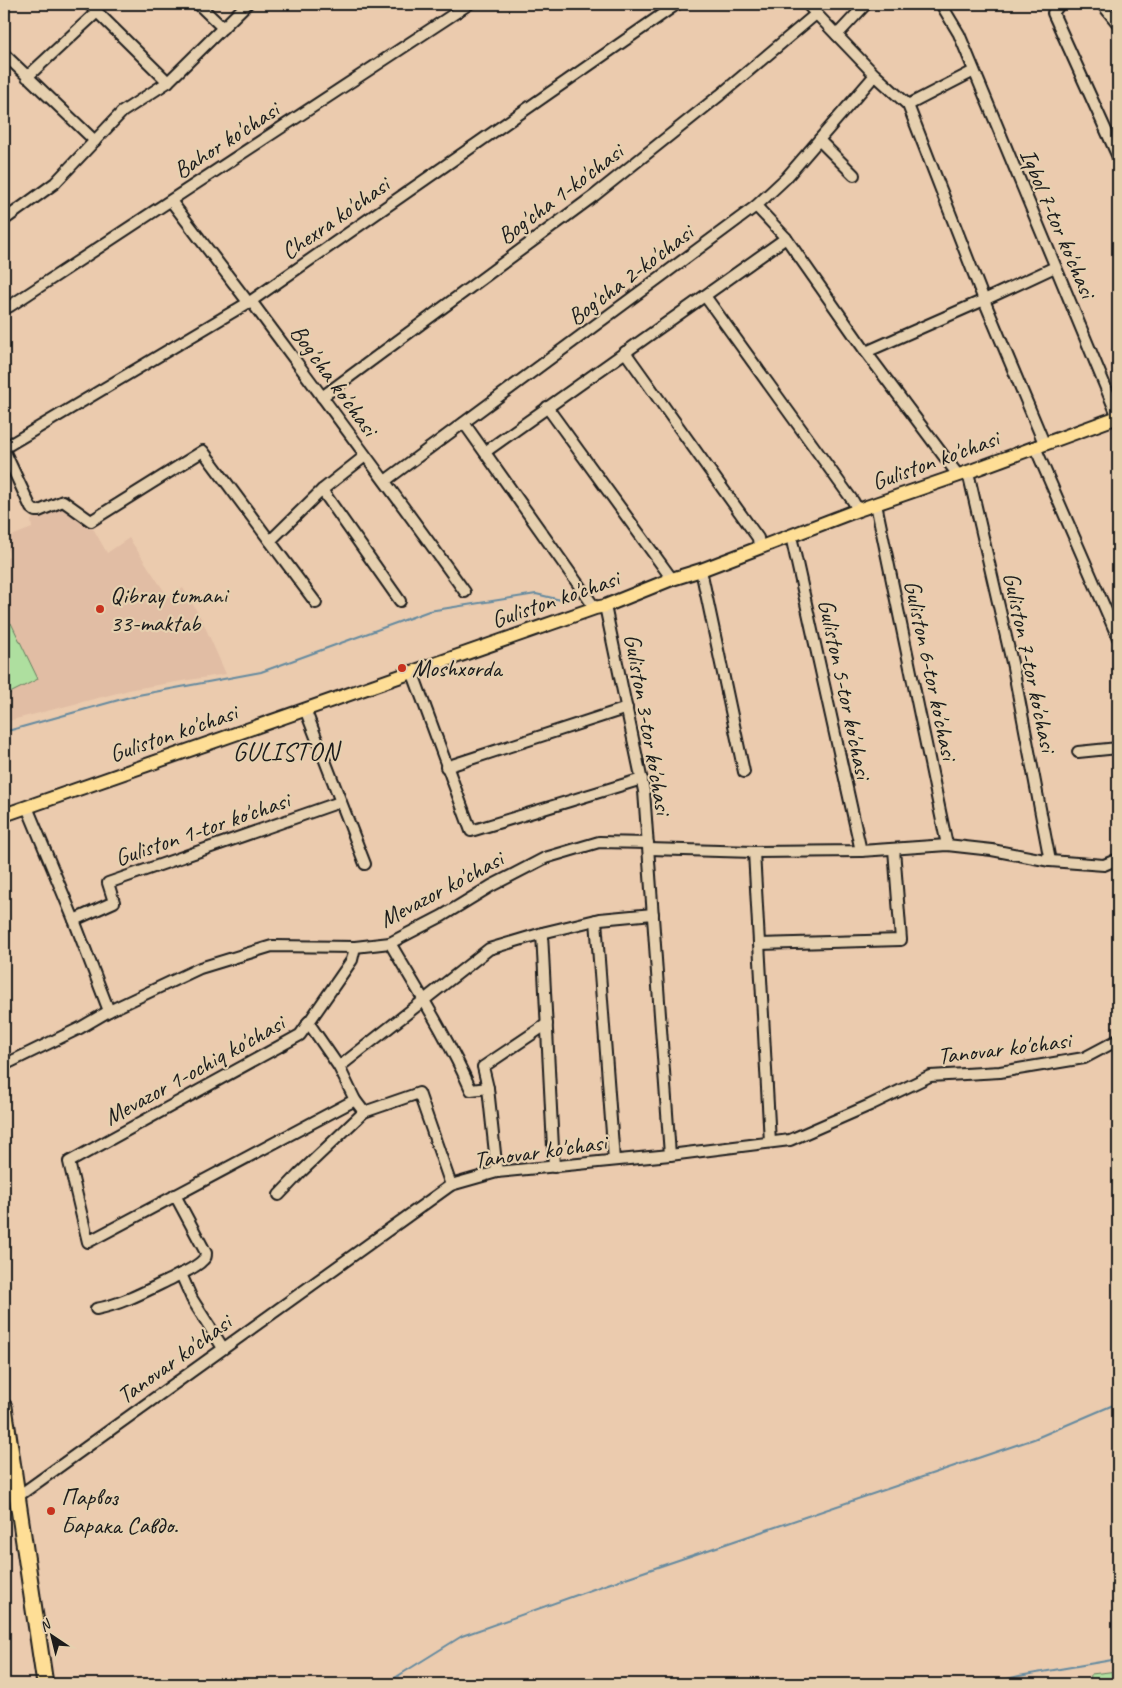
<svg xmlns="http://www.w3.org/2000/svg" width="1122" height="1688" font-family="Caveat,sans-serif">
	<rect width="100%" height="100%" fill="#ebcbae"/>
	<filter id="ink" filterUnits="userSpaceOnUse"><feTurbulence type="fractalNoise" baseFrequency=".02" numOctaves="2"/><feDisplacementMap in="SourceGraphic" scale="10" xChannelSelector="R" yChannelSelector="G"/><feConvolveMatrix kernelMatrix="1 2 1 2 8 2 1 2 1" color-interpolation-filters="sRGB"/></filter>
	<g filter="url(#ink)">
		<path fill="#e1bda4" d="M62,506L94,530L107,553L129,538L168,597L183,588L202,620L226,674L133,689L4,722V560L10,556L4,539L32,528L31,520Z"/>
		<g fill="#aedf9f" stroke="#657e5e">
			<path d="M11,623L38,679L8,694L4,684V627Z"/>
			<path d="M1118,1671V1684H1090L1091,1674Z"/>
		</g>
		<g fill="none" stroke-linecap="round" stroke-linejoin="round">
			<g stroke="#658a9f" stroke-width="2">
				<path d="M4,732L133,696L261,672L429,611L536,594L565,601"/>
				<path d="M385,1684L462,1636L602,1586L1034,1439L1118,1403"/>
				<path d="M988,1684L1019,1676L1118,1659"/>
			</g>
			<defs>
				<g id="minor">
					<path d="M89,4L168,82"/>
					<path d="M198,4L223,28"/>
					<path d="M807,4L875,75L908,105L984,300L1044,443"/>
					<path d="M941,4L959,34L1118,417"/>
					<path d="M1060,4L1053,13L1118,157"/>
					<path d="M1102,4L1118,24"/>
					<path d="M837,35L866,4"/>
					<path d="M4,54L95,141"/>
					<path d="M27,77L97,12"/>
					<path d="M908,105L974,71"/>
					<path d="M819,140L854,175"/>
					<path d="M171,201L248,302"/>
					<path d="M756,206L786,238L866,352L958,475"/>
					<path d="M4,220L55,183L122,112L168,82L247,4"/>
					<path d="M705,296L853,501L858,510"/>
					<path d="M251,301C323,398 395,494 465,592"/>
					<path d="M4,309L10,306L469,4"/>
					<path d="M625,352L758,538L759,548"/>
					<path d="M866,352L984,300L1055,267"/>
					<path d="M322,397L595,195L720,95L816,14"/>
					<path d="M547,407L672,579"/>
					<path d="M464,423L595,608"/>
					<path d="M1035,447L1118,638"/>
					<path d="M4,448L251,301L677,4"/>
					<path d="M4,450L31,508L35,511H39L63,501L91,521L203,451L316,603"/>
					<path d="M485,452L786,238"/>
					<path d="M968,472L1013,667L1050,861"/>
					<path d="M385,481L756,206L786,178L875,75"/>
					<path d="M322,490L400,601"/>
					<path d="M876,504L947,845"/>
					<path d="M791,536L861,851"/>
					<path d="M270,541L322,490L365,456"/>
					<path d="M701,570L744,772"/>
					<path d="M605,606L644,791L670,1155"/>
					<path d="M412,671L471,831L642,779"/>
					<path d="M305,709L365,864"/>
					<path d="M1078,752L1118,748"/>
					<path d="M446,767L627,708"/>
					<path d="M27,807L74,920L109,1011"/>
					<path d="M649,849L754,852L861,851L947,845L992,850L1050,861L1104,865L1118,859"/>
					<path d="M754,852L770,1142"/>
					<path d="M74,920L114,902L108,883L340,802"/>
					<path d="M596,920L614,1160"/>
					<path d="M542,933L554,1167"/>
					<path d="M390,943C418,991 448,1038 471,1090L488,1088"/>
					<path d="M759,944L901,940L894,849"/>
					<path d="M355,947L352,960L300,1035L69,1162L88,1242L355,1100"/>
					<path d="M308,1022L339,1067L355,1100L364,1112"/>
					<path d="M4,1065L80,1028L109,1011L200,968L272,946L355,947L390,943L442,916L491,886L545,858L599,842L648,843"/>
					<path d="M339,1067L489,949L546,932L600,919L653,914"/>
					<path d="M497,1172L488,1088L483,1067L547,1024"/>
					<path d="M279,1195L300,1173L364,1112L419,1093L451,1185"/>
					<path d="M181,1274L192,1299L223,1348"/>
					<path d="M96,1309C123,1304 148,1290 173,1278C182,1273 196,1268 203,1260C206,1257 206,1257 206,1253L175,1195"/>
					<path d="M17,1497L451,1185L497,1172L670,1155L790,1140L870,1105L930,1076L1000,1072L1084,1058L1118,1040"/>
				</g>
				<path id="major" d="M4,815L595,608L605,606L672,579L701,570L858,510L968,472L1118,417"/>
				<path id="highway" d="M4,1407L45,1684"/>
			</defs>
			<use href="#minor" stroke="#1c1c1c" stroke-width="14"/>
			<use href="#major" stroke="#1c1c1c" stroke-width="16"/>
			<use href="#highway" stroke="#1c1c1c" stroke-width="19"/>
			<use href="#minor" stroke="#e6d0af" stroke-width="10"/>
			<use href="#major" stroke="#fede96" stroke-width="12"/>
			<use href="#highway" stroke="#fede96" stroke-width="15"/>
		</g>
	</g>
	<g fill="#c8321e" stroke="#e6d0af" stroke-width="2">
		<circle cx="100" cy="609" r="5"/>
		<circle cx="402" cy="668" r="5"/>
		<circle cx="51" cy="1511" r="5"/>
	</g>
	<g text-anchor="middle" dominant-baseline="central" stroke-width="4.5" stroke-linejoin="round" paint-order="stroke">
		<g font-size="24" fill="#1c1c1c" stroke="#e6d0af">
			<text transform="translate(226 140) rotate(-33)">Bahor ko'chasi</text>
			<text transform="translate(560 194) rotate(-37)">Bog'cha 1-ko'chasi</text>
			<text transform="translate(335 218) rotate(-35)">Chexra ko'chasi</text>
			<text transform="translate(1058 223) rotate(67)">Iqbol 7-tor ko'chasi</text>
			<text transform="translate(630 275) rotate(-37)">Bog'cha 2-ko'chasi</text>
			<text transform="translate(334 380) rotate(54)">Bog'cha ko'chasi</text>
			<text transform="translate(935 460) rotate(-20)">Guliston ko'chasi</text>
			<text transform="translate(555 599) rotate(-19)">Guliston ko'chasi</text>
			<text transform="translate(1030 662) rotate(78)">Guliston 7-tor ko'chasi</text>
			<text transform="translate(931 670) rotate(78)">Guliston 6-tor ko'chasi</text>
			<text transform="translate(845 689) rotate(78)">Guliston 5-tor ko'chasi</text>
			<text transform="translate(648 724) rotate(80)">Guliston 3-tor ko'chasi</text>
			<text transform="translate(173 733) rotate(-19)">Guliston ko'chasi</text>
			<text transform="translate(202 829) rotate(-19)">Guliston 1-tor ko'chasi</text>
			<text transform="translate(441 889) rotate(-28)">Mevazor ko'chasi</text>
			<text transform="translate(1004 1048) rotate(-7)">Tanovar ko'chasi</text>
			<text transform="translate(194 1070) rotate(-29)">Mevazor 1-ochiq ko'chasi</text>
			<text transform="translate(540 1151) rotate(-8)">Tanovar ko'chasi</text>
			<text transform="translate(174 1359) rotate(-36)">Tanovar ko'chasi</text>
		</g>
		<g font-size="24" fill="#1c1c1c" stroke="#e6d0af" text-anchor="start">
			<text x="110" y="595">Qibray tumani<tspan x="110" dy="28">33-maktab</tspan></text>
			<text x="412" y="668">Moshxorda</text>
			<text x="61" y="1497">Парвоз<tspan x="61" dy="28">Барака Савдо.</tspan></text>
		</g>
		<g font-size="26" letter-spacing="1" fill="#1c1c1c" stroke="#e6d0af">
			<text x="286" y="751">GULISTON</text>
		</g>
	</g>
	<rect width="1122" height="1688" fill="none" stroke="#e6d0af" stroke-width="20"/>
	<rect x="10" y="10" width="1102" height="1668" fill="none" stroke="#1c1c1c" stroke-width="2" filter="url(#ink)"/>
	<g transform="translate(52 1636) rotate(325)" stroke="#e6d0af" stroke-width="4" paint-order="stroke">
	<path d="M0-4L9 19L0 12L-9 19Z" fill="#1c1c1c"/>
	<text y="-8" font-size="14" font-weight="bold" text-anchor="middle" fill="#1c1c1c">N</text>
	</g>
</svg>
